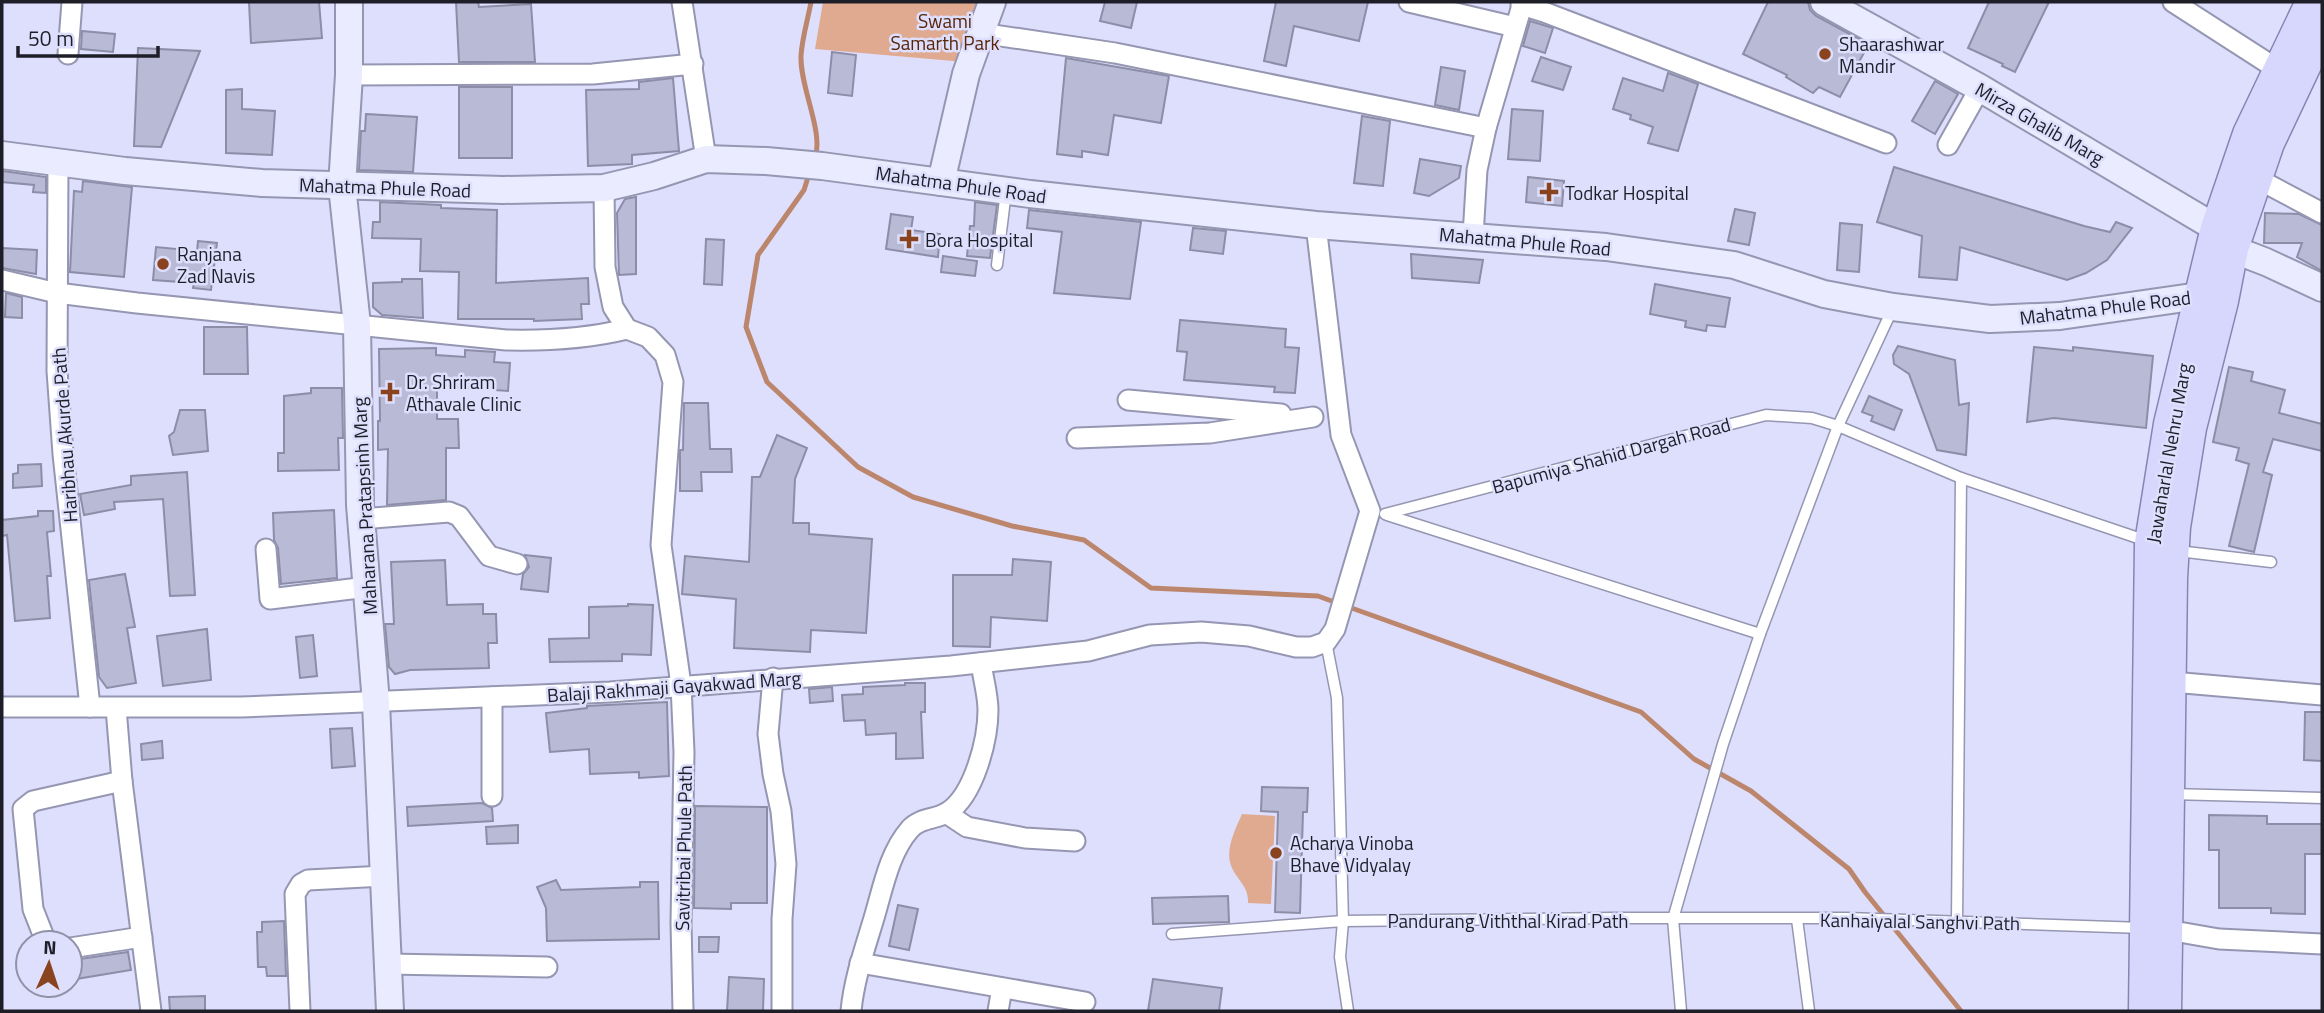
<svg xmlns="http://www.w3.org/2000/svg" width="2324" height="1013" font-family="'Titillium Web',sans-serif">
	<rect width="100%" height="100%" fill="#dedffd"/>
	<g fill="#e0aa91">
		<path d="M823,2H986L965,62L815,49Z"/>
		<path d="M1242,814L1275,816L1271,904L1248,903C1249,887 1238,881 1232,868C1224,851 1235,830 1242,814Z"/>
	</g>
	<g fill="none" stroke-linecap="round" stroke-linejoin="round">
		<g stroke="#bc866d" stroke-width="5">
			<path d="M811,2C808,19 802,38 801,56C800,88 824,132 815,158"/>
			<path d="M810,171L804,190L758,255L746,327L767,382L858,467L913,497L1012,526L1084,540L1151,588L1318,596L1337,603"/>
			<path d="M1346,606L1641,712L1694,759L1751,791L1849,869L1865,892L1961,1011"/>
		</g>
	</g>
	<g fill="#b9bad6" stroke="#8d8da8" stroke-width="2">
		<path d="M249,2H319L322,38L251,43Z"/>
		<path d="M456,2H478L479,7L531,4L535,62H459Z"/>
		<path d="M1105,2H1137L1131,28L1100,21Z"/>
		<path d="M1276,2H1368L1359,41L1294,26L1286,66L1264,61Z"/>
		<path d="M1768,2H1808L1810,10L1816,16L1859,39L1861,47L1866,49L1840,97L1819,87L1813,93L1786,77L1787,75L1743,54Z"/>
		<path d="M1989,2H2049L2015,72L2002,66L2003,64L1968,48Z"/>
		<path d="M1530,21L1553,28L1545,53L1523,46Z"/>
		<path d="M82,31L115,34L113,52L81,49Z"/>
		<path d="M138,48L200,51L161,147L134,146Z"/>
		<path d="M832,52L856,55L852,96L828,93Z"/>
		<path d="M1541,57L1571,67L1563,90L1532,81Z"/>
		<path d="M1066,58L1169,76L1161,123L1114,115L1108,155L1082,151V157L1057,154Z"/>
		<path d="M1441,67L1465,71L1459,110L1435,105Z"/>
		<path d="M1668,73L1698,84L1678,151L1648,143L1653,127L1630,119L1631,115L1613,109L1623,78L1663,91Z"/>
		<path d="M673,78L679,151L632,155V164L588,166L586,90L639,89V82Z"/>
		<path d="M1935,81L1958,94L1935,134L1912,121Z"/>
		<rect x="459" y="87" width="53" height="71"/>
		<path d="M242,89V109L275,111L272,155L226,153V90Z"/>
		<path d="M1512,109L1543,111L1540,161L1508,159Z"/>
		<path d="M366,114L417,117L413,172L359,170L361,131H365Z"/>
		<path d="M1362,116L1390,121L1383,186L1354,183Z"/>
		<path d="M1420,159L1461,166L1459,178L1429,196L1414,193Z"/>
		<path d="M1894,167L2084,226L2110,232L2116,222L2132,228L2107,260L2086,273L2067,280L1960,247L1957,280L1919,277L1922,236L1877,222Z"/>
		<path d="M3,171L46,177V193L33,192L34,185L2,182Z"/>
		<path d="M1528,177L1564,181L1562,206L1526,202Z"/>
		<path d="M83,181L132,187L124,277L70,272L74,191L82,192Z"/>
		<path d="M636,197V274L619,275L617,213L625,199Z"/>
		<path d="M380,202L441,205V208L497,210L496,283L588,278L589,304H581L582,319L534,321V319H458L459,272L420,271L421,239L372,238L373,222H380Z"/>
		<path d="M975,202L997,205L990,258L967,256L970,226H974Z"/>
		<path d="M1735,209L1755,213L1749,245L1728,241Z"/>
		<path d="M1029,210L1141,222L1130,299L1054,293L1062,232L1027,228Z"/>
		<path d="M2265,213L2299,214L2322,225V271L2297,257L2302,243H2264Z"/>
		<path d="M891,214L913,217L911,230L940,234L938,257L886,249Z"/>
		<path d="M1840,223L1862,225L1859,272L1837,270Z"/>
		<path d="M1193,228L1226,231L1223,254L1190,250Z"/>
		<path d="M706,239L724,240L722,285L704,284Z"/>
		<path d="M198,241L217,243L211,290L193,288L194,283L153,280L156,247L197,251Z"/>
		<path d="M2,248L37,250L36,274L2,268Z"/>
		<path d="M1411,254L1483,260L1479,283L1412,278Z"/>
		<path d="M943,256L977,261L975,276L941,272Z"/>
		<path d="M402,279H422L423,318L382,315L373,307V283L402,282Z"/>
		<path d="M1655,284L1730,298L1725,327L1707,325L1706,331L1685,327L1686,321L1650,314Z"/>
		<path d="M6,293L22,297V318L5,317Z"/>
		<path d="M1180,320L1286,329L1285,347L1299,348L1295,393L1274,392L1275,387L1184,380L1187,352L1177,351Z"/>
		<path d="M204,327H247L248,374H204Z"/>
		<path d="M1898,346L1955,360L1959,405L1969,403L1966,455L1937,450L1909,374L1894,364L1893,355Z"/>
		<path d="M2034,347L2073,351V347L2153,356L2146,428L2054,418L2027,422Z"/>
		<path d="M436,348V355L465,357V350L495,352L494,362L510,363L508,391L437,386V419H458L459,448H446V500L387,505L388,449L378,450V421H380L379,349Z"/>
		<path d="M2229,367L2253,372L2251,381L2285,390L2279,413L2322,424V451L2273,439L2263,472L2272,475L2254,552L2229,546L2249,464L2236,460L2239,448L2213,442Z"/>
		<path d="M311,388H342L343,438H338L339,470L278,471V453H284V396L311,393Z"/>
		<path d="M1869,396L1902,410L1894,430L1871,421L1873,416L1862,412Z"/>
		<path d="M684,403H708L710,449H731L732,472H701L702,491H680V450H683Z"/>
		<path d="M180,410H205L208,451L173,455L169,436L174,432Z"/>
		<path d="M777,435L807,448L795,479L793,523H809V534L872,539L866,633L811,630L810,652L734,648L736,599L682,594L685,556L749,562L752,477H760Z"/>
		<path d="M41,464L42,486L13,488V474L18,473V465Z"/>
		<path d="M187,472L195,595L170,596L163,499L114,502L115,509L84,515L80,494L131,485V476Z"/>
		<path d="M334,510L337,578L281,584L278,548L274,540L273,513Z"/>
		<path d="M38,511H53L54,531L47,532L51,576H47L50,618L15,621L7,535L2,536V520L38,516Z"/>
		<path d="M525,555L551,558L548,592L521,589L523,574L529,567Z"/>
		<path d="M1013,559L1051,562L1047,621L991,617L990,647L953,646V575H1012Z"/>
		<path d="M445,560L447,605L483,604V614H496L497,643H488L489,668L410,670L395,674L389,667L385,624H394L391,562Z"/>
		<path d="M125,574L135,627L127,628L136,683L107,688L99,677L89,580Z"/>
		<path d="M628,604L653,605L651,655L622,654V661L550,662L549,639L589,638V607L628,606Z"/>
		<path d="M207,629L211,680L163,686L157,636Z"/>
		<path d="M313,635L317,676L300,678L296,637Z"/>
		<path d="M905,683H925V712H921L923,758L896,759V733L866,735L865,720L844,721L842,695L863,694V687L905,685Z"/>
		<path d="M832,687L833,701L810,703L809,689Z"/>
		<path d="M667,702L669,776L639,778V772L590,774L589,749L550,752L546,713L587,708V706Z"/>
		<path d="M2305,712H2322V761L2304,760Z"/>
		<path d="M352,728L355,766L332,768L330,729Z"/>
		<path d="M162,741L163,758L142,760L141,744Z"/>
		<path d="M1262,787L1308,788L1307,812H1303L1300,913L1275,912L1278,812L1261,811Z"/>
		<path d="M482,803L492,808L493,821L408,826L407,807Z"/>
		<path d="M695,806L767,807V903H731V909L694,908Z"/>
		<path d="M2209,815L2267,816V824H2322V854H2305V914L2271,913V908H2219V850H2209Z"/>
		<path d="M518,825V843L487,844L486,827Z"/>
		<path d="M556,880L561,890L640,887V882H658L659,939L547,941L546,908L537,887Z"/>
		<path d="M1228,896L1229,922L1153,924L1152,898Z"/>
		<path d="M898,905L918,909L909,950L889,946Z"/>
		<path d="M284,921L286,976H267L266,967H258L257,932H262V922Z"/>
		<path d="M699,937H719L718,952H699Z"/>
		<path d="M128,952L131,970L76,979L73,960Z"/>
		<path d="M729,977L764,979L763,1011H727Z"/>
		<path d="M1153,979L1222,988L1219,1011H1148Z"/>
		<path d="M205,996V1011H170L169,997Z"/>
	</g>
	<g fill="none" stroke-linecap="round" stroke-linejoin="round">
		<defs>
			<g id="lane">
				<path d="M997,265L1006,191"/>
				<path d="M1385,514L1766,415L1812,418L1838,426L1961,478L2147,541"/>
				<path d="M1387,515L1760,634"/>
				<path d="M2178,551L2271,562"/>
				<path d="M1326,642L1337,698L1343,921L1340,957L1348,1011"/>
				<path d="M2170,794L2322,798"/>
				<path d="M1797,919L1809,1011"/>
				<path d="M1957,921L1961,478"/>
				<path d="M1172,934L1343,921L1615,918H1847L2143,928"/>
				<path d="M1681,1011L1673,919L1723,744L1760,634L1838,426L1892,310"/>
			</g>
			<g id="street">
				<path d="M682,2L706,159"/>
				<path d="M1409,2L1515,27"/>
				<path d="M2173,2L2277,69"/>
				<path d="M1521,5L1544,12L1886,143"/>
				<path d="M981,33L1115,53L1486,128"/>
				<path d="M68,54L72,2"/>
				<path d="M349,75L593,74L693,64"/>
				<path d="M1948,145L1980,88"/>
				<path d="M58,162L57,371L63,454L90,707"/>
				<path d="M2256,178L2322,213"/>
				<path d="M604,188L605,267L613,307L627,329L648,337L665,355L673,382L661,545L681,685L684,752L681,923L683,1011"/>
				<path d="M1473,236L1477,170L1486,128L1523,2"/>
				<path d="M2,280L57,293L137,303L506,340C548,341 586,339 627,329"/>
				<path d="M1128,400L1281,414"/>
				<path d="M1077,438L1210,433L1313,417"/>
				<path d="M361,519L449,512L459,516L489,556L517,564"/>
				<path d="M266,549L270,599L367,587"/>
				<path d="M773,678L768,734L773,774L781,811L786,864L782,919V1011"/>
				<path d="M2172,682L2322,695"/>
				<path d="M492,697V796"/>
				<path d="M2,707H241L610,692L951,666L1088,651L1150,635L1201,632L1249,636L1296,647H1312L1326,642L1335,629L1370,511L1341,435L1316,225"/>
				<path d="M116,708L122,781L151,1011"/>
				<path d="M946,813L967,827L1025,838L1075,841"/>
				<path d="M2156,928L2219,939L2322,944"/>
				<path d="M49,943L44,937L33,909L23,809L33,801L122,781"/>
				<path d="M70,948L142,937"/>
				<path d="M860,963L1085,1002"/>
				<path d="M388,964L547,967"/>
				<path d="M300,1011L295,894L301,884L308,880L384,876"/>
				<path d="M851,1011C854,979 865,948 874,918C883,888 889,853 910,829C921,817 936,820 948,812C974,795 988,740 988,710C988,695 983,678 981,663"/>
				<path d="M998,1011L1002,988"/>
			</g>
			<g id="secondary">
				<path d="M349,2V75L342,186L357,325L360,505L376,703L390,1011"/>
				<path d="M1824,2L1980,88L2216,228"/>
				<path d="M2,155L125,171L262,183L503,190L604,188L654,176L706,159L766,161L822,166L1030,194L1316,225L1606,247L1734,265L1824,294L1893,307L1990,319L2060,316L2199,296L2220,300"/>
				<path d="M941,182L966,74L992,2"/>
				<path d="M2214,242L2266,262L2322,288"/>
			</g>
			<g id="primary">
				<path d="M2144,1011L2150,543L2169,424L2216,228L2248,134L2311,2"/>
				<path d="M2166,1011L2172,578L2175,527L2191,428L2223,301L2233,249L2269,143L2322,31"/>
			</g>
		</defs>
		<use href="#lane" stroke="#9596b1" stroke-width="13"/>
		<use href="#street" stroke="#9596b1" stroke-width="23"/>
		<use href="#secondary" stroke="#9596b1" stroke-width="30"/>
		<use href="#primary" stroke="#8585b3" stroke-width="33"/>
		<use href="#lane" stroke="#fff" stroke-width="10"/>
		<use href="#street" stroke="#fff" stroke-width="19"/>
		<use href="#secondary" stroke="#ebebff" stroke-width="26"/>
		<use href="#primary" stroke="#d7d7fe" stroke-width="30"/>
	</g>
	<g fill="#8a431f" stroke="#dedffd" stroke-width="2.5">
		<circle cx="1825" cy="54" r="7"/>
		<path d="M1545.5 181.5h7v7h7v7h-7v7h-7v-7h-7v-7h7z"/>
		<path d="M905.5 228.5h7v7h7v7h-7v7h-7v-7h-7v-7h7z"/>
		<circle cx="163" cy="264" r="7"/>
		<path d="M386.5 381.5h7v7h7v7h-7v7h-7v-7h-7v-7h7z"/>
		<circle cx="1276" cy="853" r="7"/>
	</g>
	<g text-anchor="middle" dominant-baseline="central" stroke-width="5" stroke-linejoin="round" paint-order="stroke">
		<g font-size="19" fill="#582508" stroke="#dedffd">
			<text x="945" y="20">Swami<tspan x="945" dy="22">Samarth Park</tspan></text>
		</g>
		<g font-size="19" fill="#1e1e29" stroke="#dedffd" text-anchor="start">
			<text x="1839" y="43">Shaarashwar<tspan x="1839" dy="22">Mandir</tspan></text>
			<text x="1565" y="192">Todkar Hospital</text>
			<text x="925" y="239">Bora Hospital</text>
			<text x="177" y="253">Ranjana<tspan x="177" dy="22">Zad Navis</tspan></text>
			<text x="406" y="381">Dr. Shriram<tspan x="406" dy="22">Athavale Clinic</tspan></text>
			<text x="1290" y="842">Acharya Vinoba<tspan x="1290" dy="22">Bhave Vidyalay</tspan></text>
		</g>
		<g font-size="19" fill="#1e1e29" stroke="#dedffd">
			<text transform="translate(2040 123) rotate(30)">Mirza Ghalib Marg</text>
			<text transform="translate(961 184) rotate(8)">Mahatma Phule Road</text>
			<text transform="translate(385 187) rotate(2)">Mahatma Phule Road</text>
			<text transform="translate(1525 241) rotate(5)">Mahatma Phule Road</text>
			<text transform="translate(2105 307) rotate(-7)">Mahatma Phule Road</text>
			<text transform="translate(64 435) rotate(-94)">Haribhau Akurde Path</text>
			<text transform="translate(2168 453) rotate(-80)">Jawaharlal Nehru Marg</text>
			<text transform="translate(1611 455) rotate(-15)">Bapumiya Shahid Dargah Road</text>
			<text transform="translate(364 506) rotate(-93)">Maharana Pratapsinh Marg</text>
			<text transform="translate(674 686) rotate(-4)">Balaji Rakhmaji Gayakwad Marg</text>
			<text transform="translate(683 848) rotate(-89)">Savitribai Phule Path</text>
			<text x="1508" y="920">Pandurang Viththal Kirad Path</text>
			<text transform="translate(1920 921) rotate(1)">Kanhaiyalal Sanghvi Path</text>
		</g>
	</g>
	<rect width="2324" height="1013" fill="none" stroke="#1e1e29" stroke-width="7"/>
	<g transform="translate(49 964) rotate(3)"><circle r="33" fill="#dedffd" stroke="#9192a8" stroke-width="2"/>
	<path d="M0-5L12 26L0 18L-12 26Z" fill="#8a431f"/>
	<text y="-10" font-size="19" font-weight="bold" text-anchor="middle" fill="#1e1e29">N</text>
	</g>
	<path d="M18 46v10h140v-10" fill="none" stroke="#1e1e29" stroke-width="3.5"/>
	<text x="28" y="46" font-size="21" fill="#1e1e29" stroke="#dedffd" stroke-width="5" paint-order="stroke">50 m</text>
</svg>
